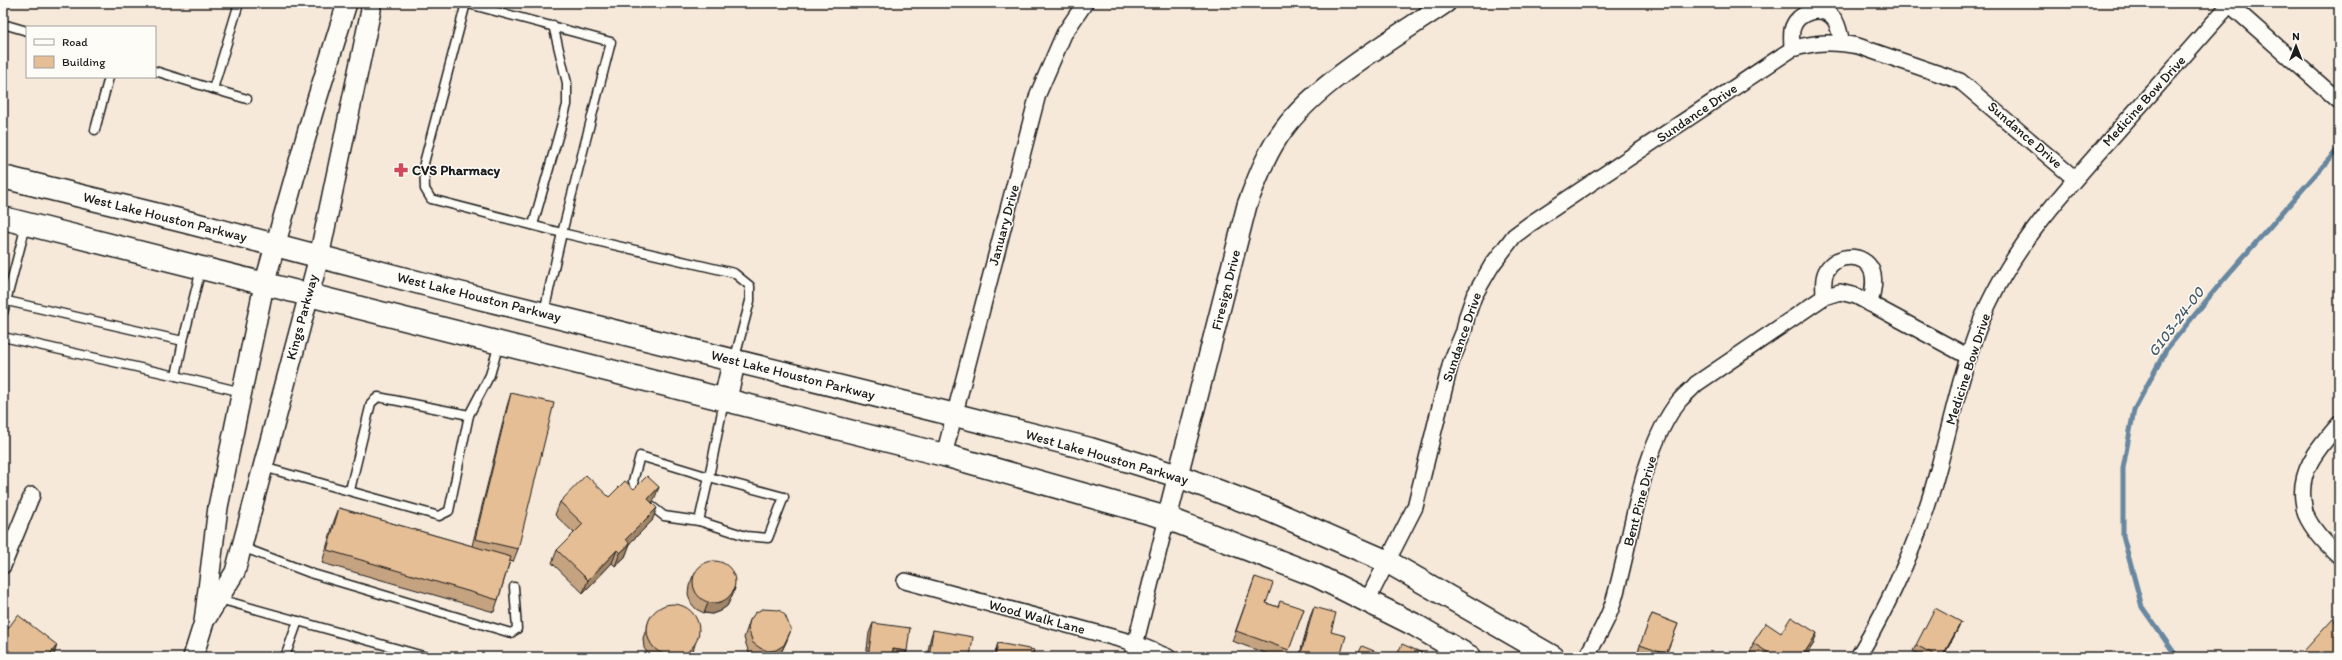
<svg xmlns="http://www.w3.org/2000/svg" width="2342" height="660" font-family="Itim,sans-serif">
	<rect width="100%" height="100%" fill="#f6e9da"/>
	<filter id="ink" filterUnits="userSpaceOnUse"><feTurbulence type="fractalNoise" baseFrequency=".025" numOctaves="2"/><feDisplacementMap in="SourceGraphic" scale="8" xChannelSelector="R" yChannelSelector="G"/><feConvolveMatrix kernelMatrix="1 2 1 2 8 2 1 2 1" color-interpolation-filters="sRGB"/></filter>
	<g filter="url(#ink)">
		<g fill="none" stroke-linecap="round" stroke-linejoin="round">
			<path stroke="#6887a0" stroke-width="5" d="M2177,657L2142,607L2123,536V468L2134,410L2166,350L2224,279L2339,148"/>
			<defs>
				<g id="service">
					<path d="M465,3L611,42L562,233L544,312"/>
					<path d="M466,3L424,163L425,189L431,199L562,233L734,273L750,286V301L734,361"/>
					<path d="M3,24L27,31"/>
					<path d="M155,71L213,89L239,3"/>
					<path d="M213,89L247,99"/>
					<path d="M95,130L109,77"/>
					<path d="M533,225L567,105V83L553,25"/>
					<path d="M7,301L183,341L201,269"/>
					<path d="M3,313L26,225"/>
					<path d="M3,337L176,376L183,341"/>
					<path d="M176,376L242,392"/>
					<path d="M263,467L439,516L449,511L469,415L490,375L499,344"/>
					<path d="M350,490L371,403L378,397L469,415"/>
					<path d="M637,494L633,481L640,456L709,477L699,521"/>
					<path d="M650,505L664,516L699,521L746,536L768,538L784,497L709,477L724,401"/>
					<path d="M242,547L313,574L511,633L517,629L514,587"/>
					<path d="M219,599L427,657"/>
					<path d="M285,657L298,621"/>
				</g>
				<g id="minor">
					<path d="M2228,3L2339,101"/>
					<path d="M1792,49C1792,43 1791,36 1792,30C1796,12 1822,4 1834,19C1839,25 1840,36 1842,43"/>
					<path d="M1824,297C1824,288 1822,278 1827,270C1836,254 1864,252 1872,271C1876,282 1872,293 1870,304"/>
					<path d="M2339,424C2320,447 2299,468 2303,500C2304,505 2304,511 2306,515C2313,531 2327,545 2339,556"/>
					<path d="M944,455L1038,94L1064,34L1085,3"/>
					<path d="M3,566L32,495"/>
					<path d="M905,581L1134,643L1168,657"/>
					<path d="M1367,601L1415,507L1451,362L1464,331L1467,316L1474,296L1492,265L1514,236L1530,224L1792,49C1815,42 1834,41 1858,46L1960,81L2074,178"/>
					<path d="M1132,657L1167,518"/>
					<path d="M1586,657C1596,640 1607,622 1613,603C1632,542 1639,451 1679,401C1684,395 1691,390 1696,384L1824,297L1840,292L1856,296L1969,357"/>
					<path d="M1858,657C1891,602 1922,532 1938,470C1953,415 1964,357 1988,305C2020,237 2072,183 2121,127C2158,86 2194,44 2231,3"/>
				</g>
				<g id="tertiary">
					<path d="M1167,518L1247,205C1257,179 1267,151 1284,129C1319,81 1396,37 1446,3"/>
					<path d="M207,617L235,572L319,257L371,10L370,3"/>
					<path d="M193,657L204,622L218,507L264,285L313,112L347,3"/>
				</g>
				<g id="secondary">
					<path d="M3,177L183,221L455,292L955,415L1090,449L1178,476L1271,511L1388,562L1553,657"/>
					<path d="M3,218L944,455L1167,518L1317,576L1415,625L1470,657"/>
					<path d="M725,401L734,361"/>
				</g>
			</defs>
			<use href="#service" stroke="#1c1c1c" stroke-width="11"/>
			<use href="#minor" stroke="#1c1c1c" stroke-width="18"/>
			<use href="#tertiary" stroke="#1c1c1c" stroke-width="22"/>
			<use href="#secondary" stroke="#1c1c1c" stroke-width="25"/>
			<use href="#service" stroke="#fdfcf7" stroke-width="8"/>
			<use href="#minor" stroke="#fdfcf7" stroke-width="15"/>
			<use href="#tertiary" stroke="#fdfcf7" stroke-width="19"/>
			<use href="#secondary" stroke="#fdfcf7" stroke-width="22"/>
		</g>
		<g fill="#c5a380" stroke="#1c1c1c">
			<path d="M511,393L518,549L513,562L510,561L498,600L494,612L322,563L334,521L339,508L472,546L507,406Z"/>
			<path d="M634,489L654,500L652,503V521L630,543L625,557L615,566L612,563L583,593L552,563L557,550L574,533L555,515L560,502L609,497Z"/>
			<path d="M693,576L735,588L731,598L727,606L720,611L712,614L704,613L696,609L691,603L688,594L689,586Z"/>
			<path d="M1255,577L1266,603L1278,607L1304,609L1286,657H1276L1232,641Z"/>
			<path d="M1314,607L1331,632L1340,657H1299L1310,617Z"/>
			<path d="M1652,614L1678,624L1665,657H1652L1638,651Z"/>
			<path d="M650,618L693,651L688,657H650L644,648L643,638Z"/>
			<path d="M750,620L787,640L780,655L777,657H754L749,653L744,638Z"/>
			<path d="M1961,622L1958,629L1943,657H1924L1913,651L1916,645Z"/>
			<path d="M873,623L907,651L905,657H866L869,633Z"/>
			<path d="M933,630L970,657H927L930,640Z"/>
			<path d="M1781,633L1814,643L1805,657H1756L1750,653L1753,643Z"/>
			<path d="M3,635L54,655L52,657H3Z"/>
			<path d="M998,643L1032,657H994L996,649Z"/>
			<path d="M2304,651L2339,657H2302Z"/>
		</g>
		<g fill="#a08568" stroke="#1c1c1c">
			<path d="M659,487L654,500L643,512L648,499Z"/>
			<path d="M657,508L652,521L621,552L626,539Z"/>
			<path d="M630,544L625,557L615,566L620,553Z"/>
			<path d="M617,550L612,563L583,593L588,580Z"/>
			<path d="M735,588L731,598L727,606L720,611L712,614L704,613L708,603Z"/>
			<path d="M1961,622L1958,629L1943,657H1942Z"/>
			<path d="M791,630L787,640L780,655L777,657H766L768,651Z"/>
			<path d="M1817,633L1814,643L1805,657H1802Z"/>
			<path d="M696,641L693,651L688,657H671V656Z"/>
			<path d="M57,645L54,655L52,657H48Z"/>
			<path d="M893,649L907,651L905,657H890Z"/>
		</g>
		<g fill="#e5be95" stroke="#1c1c1c">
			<path d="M511,393L554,403L518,549L475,539Z"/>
			<path d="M586,475L609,497L625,481L634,489L647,476L659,487L648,499L657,508L626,539L630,544L620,553L617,550L588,580L557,550L583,524L560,502Z"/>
			<path d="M339,508L511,557L498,600L327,550Z"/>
			<circle cx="714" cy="582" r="21"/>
			<path d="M1255,577L1273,583L1266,603L1278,607L1280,601L1304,609L1289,650L1236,631Z"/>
			<circle cx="673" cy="630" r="26"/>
			<path d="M1314,607L1336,613L1331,632L1346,636L1340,657H1300Z"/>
			<path d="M1935,608L1961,622L1942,657H1939L1916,645Z"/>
			<path d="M762,609L779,610L785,615L791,630L784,645L776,650L768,651L760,648L753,643L748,628L750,620L755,613Z"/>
			<path d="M1652,614L1678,624L1666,654L1640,645Z"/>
			<path d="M18,615L57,645L48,657H17L3,646V635Z"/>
			<path d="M1791,617L1817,633L1802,657H1775L1753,643L1766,623L1781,633Z"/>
			<path d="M2333,619L2339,625V654L2336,657H2312L2304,651Z"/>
			<path d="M873,623L910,628L907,651L893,649L892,657H868Z"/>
			<path d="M933,630L973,637L970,657H929Z"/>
			<path d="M998,643L1034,650L1032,657H995Z"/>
			<path d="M1402,644L1427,655V657H1396Z"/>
			<path d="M1362,646L1379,653L1377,657H1357Z"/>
		</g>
	</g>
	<defs>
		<symbol id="pharmacy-bare" viewBox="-9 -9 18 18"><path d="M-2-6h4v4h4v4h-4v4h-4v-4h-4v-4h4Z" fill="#d1495b" stroke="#fdfcf7" stroke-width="2.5" paint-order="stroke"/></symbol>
	</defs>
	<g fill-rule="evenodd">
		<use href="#pharmacy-bare" x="391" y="160" width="20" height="20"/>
	</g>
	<g text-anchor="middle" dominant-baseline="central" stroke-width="3" stroke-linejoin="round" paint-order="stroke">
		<g font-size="14" fill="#1c1c1c" stroke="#fdfcf7">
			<text transform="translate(2144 101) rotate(-48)">Medicine Bow Drive</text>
			<text transform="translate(1697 113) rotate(-34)">Sundance Drive</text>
			<text transform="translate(2025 135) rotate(41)">Sundance Drive</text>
			<text transform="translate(165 217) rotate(14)">West Lake Houston Parkway</text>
			<text transform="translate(1004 225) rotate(-75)">January Drive</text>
			<text transform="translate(1226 290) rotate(-76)">Firesign Drive</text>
			<text transform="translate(479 297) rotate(14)">West Lake Houston Parkway</text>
			<text transform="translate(302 317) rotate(-75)">Kings Parkway</text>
			<text transform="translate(1462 337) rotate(-71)">Sundance Drive</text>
			<text transform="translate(1968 369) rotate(-72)">Medicine Bow Drive</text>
			<text transform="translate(793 375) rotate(14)">West Lake Houston Parkway</text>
			<text transform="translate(1107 457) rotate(16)">West Lake Houston Parkway</text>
			<text transform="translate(1640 501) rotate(-75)">Bent Pine Drive</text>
			<text transform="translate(1037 617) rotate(15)">Wood Walk Lane</text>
		</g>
		<g font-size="14" font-weight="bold" fill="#1c1c1c" stroke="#fdfcf7" text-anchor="start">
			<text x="412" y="170">CVS Pharmacy</text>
		</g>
		<g font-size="15" font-style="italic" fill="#485b69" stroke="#fdfcf7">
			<text transform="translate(2176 322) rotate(-53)">G103-24-00</text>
		</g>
	</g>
	<rect width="2342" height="660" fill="none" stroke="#fdfcf7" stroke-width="16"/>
	<rect x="8" y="8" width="2326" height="644" fill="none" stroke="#1c1c1c" stroke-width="1.5" filter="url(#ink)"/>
	<rect x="26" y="26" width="130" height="52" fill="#fdfcf7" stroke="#a3a29f"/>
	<rect x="34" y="39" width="20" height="6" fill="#fdfcf7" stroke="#a3a29f"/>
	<text x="62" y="46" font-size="12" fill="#1c1c1c">Road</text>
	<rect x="34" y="56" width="20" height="12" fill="#e5be95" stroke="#a3a29f"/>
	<text x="62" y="66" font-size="12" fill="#1c1c1c">Building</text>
	<g transform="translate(2296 46)" stroke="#fdfcf7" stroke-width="3" paint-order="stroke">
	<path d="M0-3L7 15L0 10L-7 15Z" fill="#1c1c1c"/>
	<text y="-6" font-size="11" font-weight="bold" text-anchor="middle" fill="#1c1c1c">N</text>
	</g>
</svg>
